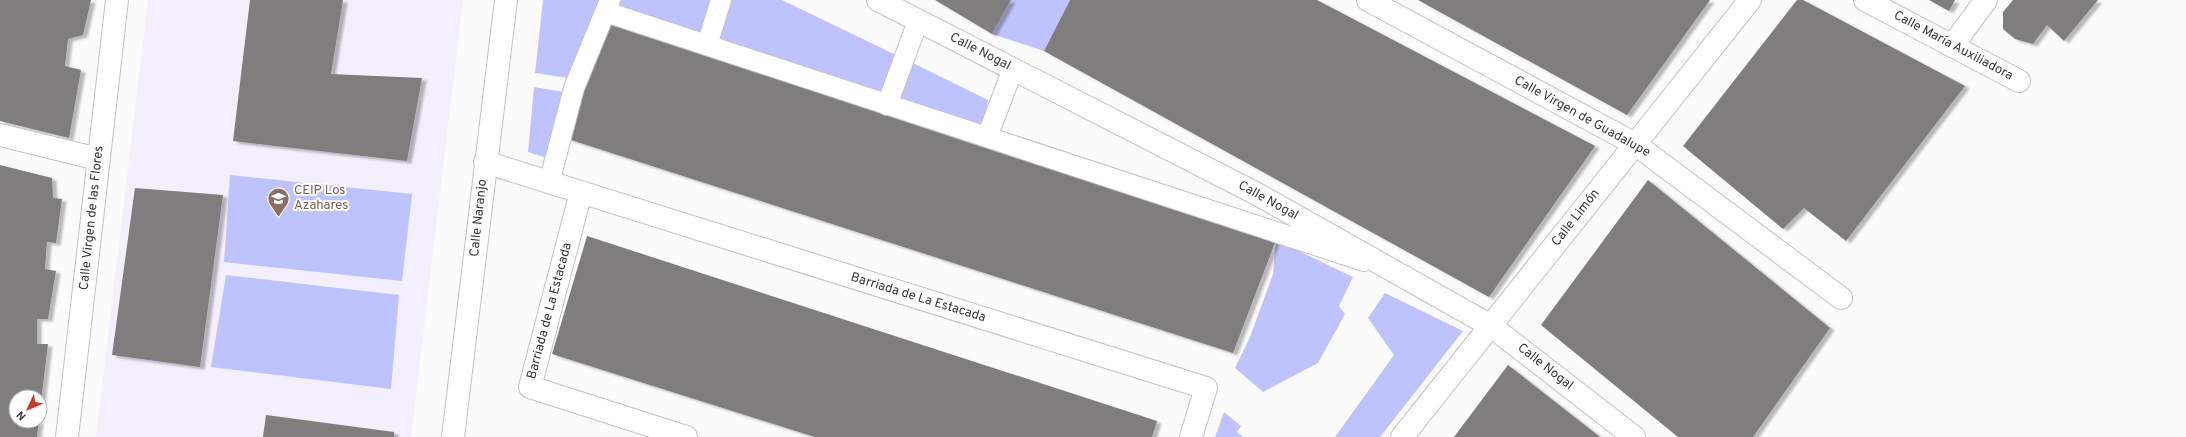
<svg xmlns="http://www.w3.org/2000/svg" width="2186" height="437" font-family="Overpass,sans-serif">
	<defs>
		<filter id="shadow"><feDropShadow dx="4.5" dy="2.5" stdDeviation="1" flood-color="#0004"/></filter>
	</defs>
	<rect width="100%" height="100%" fill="#fbfbfc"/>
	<path fill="#f3effc" d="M148,0H463L411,437H96Z"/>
	<g fill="#bfc3fd">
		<path d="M543,0H602L575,79L535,73Z"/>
		<path d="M620,0H711L697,41L617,12Z"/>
		<path d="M729,0H782L896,55L883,99L715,46Z"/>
		<path d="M1011,0H1070L1044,51L992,34Z"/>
		<path d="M911,62L988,100L982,133L897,108Z"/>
		<path d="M534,87L570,93L550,159L528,152Z"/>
		<path d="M230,175L412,194L402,281L224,262Z"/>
		<path d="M1276,240L1353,277L1339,306L1345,314L1318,363L1263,392L1235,368L1250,337L1273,274Z"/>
		<path d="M226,275L399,295L391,389L211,367Z"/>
		<path d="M1385,293L1463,331L1380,437H1335L1394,355L1368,318Z"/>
		<path d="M1224,412L1241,426L1237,432L1243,437H1215Z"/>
	</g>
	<g fill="#7f7d7d" filter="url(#shadow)">
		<path d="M0,0H91L83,35L68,39L65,66L81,70L69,138L0,121Z"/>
		<path d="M250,0H343L331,74L422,78L407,161L233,141Z"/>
		<path d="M935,0H1011L992,34Z"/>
		<path d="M1070,0H1317L1595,146L1489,297L1044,51Z"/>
		<path d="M1418,0H1710L1627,115Z"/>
		<path d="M1797,0H1803L1965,86L1846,241L1804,208L1783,229L1683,146Z"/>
		<path d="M1929,0H1955L1949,11Z"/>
		<path d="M2013,0H2098L2064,41L2047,25L2033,44L2015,39L2003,29V12Z"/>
		<path d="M603,21L1276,240L1233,353L568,139Z"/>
		<path d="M0,165L52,178L53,198L62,199L56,243L47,242L45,269L56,271L48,319H37V344H48L41,402L40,397H16V421H39L37,437H0Z"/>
		<path d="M1648,180L1830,328L1753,437H1678L1541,325Z"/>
		<path d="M135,188L223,195L200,367L112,355Z"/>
		<path d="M587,236L1157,421L1152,437H815L552,354Z"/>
		<path d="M1508,365L1600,437H1454Z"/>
		<path d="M266,415L394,432V437H263Z"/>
	</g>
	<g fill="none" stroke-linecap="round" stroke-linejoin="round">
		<defs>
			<g id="pedestrian">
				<path d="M606,12L1364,261"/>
				<path d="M707,45L721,0"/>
				<path d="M887,105L918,21"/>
				<path d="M987,137L1013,69"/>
				<path d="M549,183L574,88L610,0"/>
			</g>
			<g id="minor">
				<path d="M878,0L1257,194L1491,326L1634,437"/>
				<path d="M1368,0L1635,144L1841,298"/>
				<path d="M1865,0L2019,81"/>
				<path d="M1952,46L1986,0"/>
				<path d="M0,135L98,159"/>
				<path d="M485,162L1206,388L1191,437"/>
				<path d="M581,192L530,387L686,437"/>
				<path d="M67,437L117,0"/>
				<path d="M453,437L506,0"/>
				<path d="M1402,437L1750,0"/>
			</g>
		</defs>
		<use href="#pedestrian" stroke="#c2c2c4" stroke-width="22"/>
		<use href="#minor" stroke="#c2c2c4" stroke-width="24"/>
		<use href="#pedestrian" stroke="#fff" stroke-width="20"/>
		<use href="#minor" stroke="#fff" stroke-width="22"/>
	</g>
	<defs>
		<symbol id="school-pin" viewBox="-11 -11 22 30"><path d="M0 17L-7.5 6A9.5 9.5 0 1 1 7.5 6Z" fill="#8d6e63" stroke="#fff"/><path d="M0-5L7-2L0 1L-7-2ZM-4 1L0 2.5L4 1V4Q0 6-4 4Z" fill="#fff"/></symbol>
	</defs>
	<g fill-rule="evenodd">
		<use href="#school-pin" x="266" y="186" width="25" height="34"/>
	</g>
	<g text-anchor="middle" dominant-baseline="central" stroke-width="4" stroke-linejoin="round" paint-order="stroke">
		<g font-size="13" fill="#373737" stroke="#fff">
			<text transform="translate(1953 46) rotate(28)">Calle María Auxiliadora</text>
			<text transform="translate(980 52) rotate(27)">Calle Nogal</text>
			<text transform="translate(1582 117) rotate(29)">Calle Virgen de Guadalupe</text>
			<text transform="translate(1268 201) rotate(29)">Calle Nogal</text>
			<text transform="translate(92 218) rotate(-84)">Calle Virgen de las Flores</text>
			<text transform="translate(479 218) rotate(-84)">Calle Naranjo</text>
			<text transform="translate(1576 218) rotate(-52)">Calle Limón</text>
			<text transform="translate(918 298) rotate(17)">Barriada de La Estacada</text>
			<text transform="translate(550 311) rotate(-75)">Barriada de La Estacada</text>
			<text transform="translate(1545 367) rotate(38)">Calle Nogal</text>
		</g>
		<g font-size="13" fill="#785e54" stroke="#fff" text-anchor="start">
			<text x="294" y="191">CEIP Los<tspan x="294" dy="15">Azahares</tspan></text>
		</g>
	</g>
	<g transform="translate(28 409) rotate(226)"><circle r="19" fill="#ffffff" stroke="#afafaf"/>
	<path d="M0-3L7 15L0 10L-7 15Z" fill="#c83b2a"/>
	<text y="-6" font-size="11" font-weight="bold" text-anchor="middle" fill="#373737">N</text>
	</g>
</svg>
